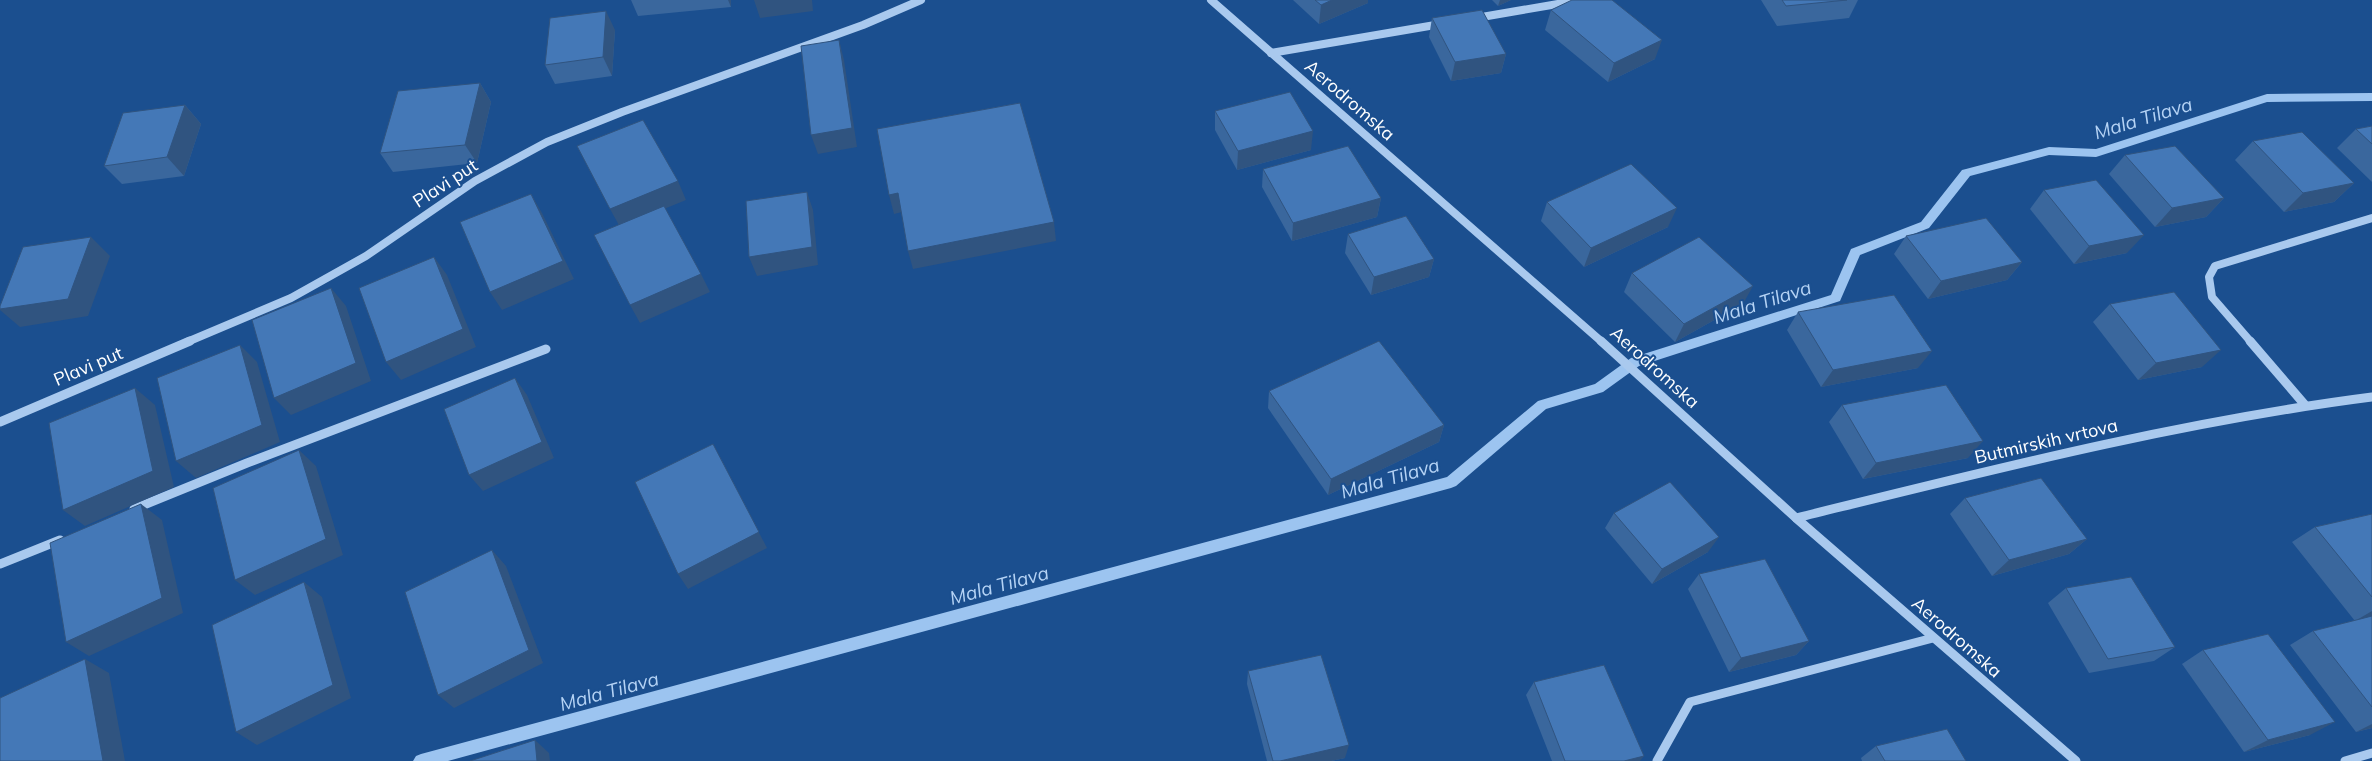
<svg xmlns="http://www.w3.org/2000/svg" width="2372" height="761" font-family="Mulish,sans-serif">
	<rect width="100%" height="100%" fill="#1b4f8f"/>
	<g fill="none" stroke-linecap="round" stroke-linejoin="round">
		<path fill="#9cc4f0" fill-rule="evenodd" d="M2372,93V101L2267,102L2096,157L2049,155L1970,176L1929,228L1860,255L1840,301L1639,366L1603,392L1546,409L1456,486L1451,488L448,761H413L416,756L421,754L1447,477L1538,401L1595,384L1631,358L1831,295L1851,249L1921,222L1962,170L1966,169L2049,147L2096,149L2267,94Z"/>
		<g stroke="#a9c9ee" stroke-width="8">
			<path d="M1211,0L1602,342"/>
			<path d="M1476,18L1581,0"/>
			<path d="M1271,53L1441,24"/>
			<path d="M187,342L291,298L366,256L475,181L547,142L622,112L863,25L921,0"/>
			<path d="M2251,342L2212,297L2209,277L2215,266L2372,218"/>
		</g>
		<g stroke="#a9c9ee" stroke-width="9">
			<path d="M1601,341L1796,518L2076,761"/>
			<path d="M2250,341L2305,405"/>
			<path d="M0,422L190,341"/>
			<path d="M134,509L247,463L546,349"/>
			<path d="M1796,518C1987,471 2177,422 2372,397"/>
			<path d="M0,564L60,540"/>
			<path d="M1657,761L1690,702L1933,638"/>
			<path d="M2345,761L2372,753"/>
		</g>
	</g>
	<g fill="#3a679d">
		<path d="M631,0H731V7L638,16Z"/>
		<path d="M1293,0H1368V3L1319,24Z"/>
		<path d="M1492,0H1511L1498,6Z"/>
		<path d="M1761,0H1858L1849,18L1777,26Z"/>
		<path d="M1551,10L1655,59L1608,82L1545,30Z"/>
		<path d="M1432,18L1506,54L1501,73L1451,81L1429,37Z"/>
		<path d="M615,30L612,76L555,84L545,65Z"/>
		<path d="M480,83L491,102L477,163L393,172L380,153Z"/>
		<path d="M185,105L201,124L184,176L122,184L104,166Z"/>
		<path d="M1215,111L1311,150L1237,170L1215,130Z"/>
		<path d="M2372,126V182L2337,148L2356,129Z"/>
		<path d="M2253,141L2354,183L2334,202L2284,212L2235,160Z"/>
		<path d="M2125,155L2224,198L2206,217L2155,227L2109,174Z"/>
		<path d="M1263,169L1381,198L1377,217L1292,241L1262,187Z"/>
		<path d="M2044,190L2127,253L2074,264L2030,209Z"/>
		<path d="M1547,202L1668,227L1584,267L1541,221Z"/>
		<path d="M1348,234L1434,259L1429,277L1371,295L1345,253Z"/>
		<path d="M1906,236L2022,262L2007,280L1928,299L1894,254Z"/>
		<path d="M1632,273L1743,304L1675,342L1624,292Z"/>
		<path d="M2110,304L2202,367L2138,380L2093,322Z"/>
		<path d="M1798,312L1918,368L1821,387L1787,330Z"/>
		<path d="M1269,391L1444,425L1439,442L1328,495L1268,408Z"/>
		<path d="M1842,405L1968,458L1863,479L1829,422Z"/>
		<path d="M1965,498L2087,539L2069,554L1992,576L1950,514Z"/>
		<path d="M1614,513L1708,552L1652,584L1605,528Z"/>
		<path d="M2372,514V728L2356,732L2290,645L2313,631L2355,621L2292,542L2315,527Z"/>
		<path d="M1699,574L1809,641L1796,655L1729,672L1688,589Z"/>
		<path d="M2066,588L2175,647L2154,661L2089,673L2048,603Z"/>
		<path d="M2203,650L2310,735L2244,752L2182,664Z"/>
		<path d="M1248,671L1345,758L1331,761H1267L1247,684Z"/>
		<path d="M1534,682L1640,761H1552L1526,695Z"/>
		<path d="M1876,746L1966,761H1862L1861,758Z"/>
	</g>
	<g fill="#305480">
		<path d="M728,0H731V7Z"/>
		<path d="M754,0H812L813,11L760,18Z"/>
		<path d="M1332,0H1368V3L1319,24L1321,5Z"/>
		<path d="M1500,0H1511L1498,6Z"/>
		<path d="M606,11L615,30L612,76L603,57Z"/>
		<path d="M839,40L844,60L857,147L818,154L811,135Z"/>
		<path d="M1662,40L1655,59L1608,82L1614,63Z"/>
		<path d="M1506,54L1501,73L1451,81L1455,62Z"/>
		<path d="M480,83L491,102L477,163L465,145Z"/>
		<path d="M185,105L201,124L184,176L167,157Z"/>
		<path d="M1313,131L1311,150L1237,170L1238,151Z"/>
		<path d="M678,181L686,200L620,227L610,209Z"/>
		<path d="M2354,183L2334,202L2284,212L2303,193Z"/>
		<path d="M807,192L813,210L818,265L757,276L749,257Z"/>
		<path d="M898,193L902,212L894,214L889,195Z"/>
		<path d="M531,194L542,213L574,279L502,310L490,292Z"/>
		<path d="M1381,198L1377,217L1292,241L1293,223Z"/>
		<path d="M2224,198L2206,217L2155,227L2172,208Z"/>
		<path d="M1677,208L1668,227L1584,267L1591,248Z"/>
		<path d="M1054,222L1056,241L913,269L908,251Z"/>
		<path d="M2144,235L2127,253L2074,264L2089,246Z"/>
		<path d="M91,237L110,256L88,316L20,327L0,310V309Z"/>
		<path d="M434,257L447,275L476,347L401,380L386,362Z"/>
		<path d="M1434,259L1429,277L1371,295L1374,277Z"/>
		<path d="M2022,262L2007,280L1928,299L1941,281Z"/>
		<path d="M701,274L710,292L640,323L630,305Z"/>
		<path d="M1753,286L1743,304L1675,342L1684,324Z"/>
		<path d="M331,288L346,306L371,381L291,415L274,398Z"/>
		<path d="M240,345L257,362L280,442L196,478L176,461Z"/>
		<path d="M2221,350L2202,367L2138,380L2156,363Z"/>
		<path d="M1932,351L1918,368L1821,387L1833,370Z"/>
		<path d="M515,378L527,395L554,458L483,491L469,475Z"/>
		<path d="M135,388L155,405L174,487L85,526L63,510Z"/>
		<path d="M1444,425L1439,442L1328,495L1331,479Z"/>
		<path d="M1983,441L1968,458L1863,479L1876,463Z"/>
		<path d="M713,444L767,548L688,589L678,574Z"/>
		<path d="M299,450L316,466L343,555L255,595L235,580Z"/>
		<path d="M141,504L162,520L183,613L89,656L66,642Z"/>
		<path d="M1719,537L1708,552L1652,584L1662,569Z"/>
		<path d="M2087,539L2069,554L1992,576L2009,560Z"/>
		<path d="M492,550L506,566L543,663L454,708L438,695Z"/>
		<path d="M304,582L322,597L351,698L257,745L236,732Z"/>
		<path d="M2372,611V617L2355,621Z"/>
		<path d="M1809,641L1796,655L1729,672L1741,658Z"/>
		<path d="M85,659L109,673L125,761H103Z"/>
		<path d="M2335,722L2310,735L2244,752L2268,740Z"/>
		<path d="M2372,724V728L2356,732Z"/>
		<path d="M535,740L549,753L550,761H537Z"/>
		<path d="M1349,745L1345,758L1331,761H1280Z"/>
		<path d="M1644,756L1640,761H1624Z"/>
	</g>
	<g fill="#4478b7" stroke="#305480">
		<path d="M1315,0H1332L1321,5Z"/>
		<path d="M1572,0H1612L1662,40L1614,63L1551,10Z"/>
		<path d="M1782,0H1847L1786,6Z"/>
		<path d="M1482,10L1506,54L1455,62L1432,18Z"/>
		<path d="M606,11L603,57L545,65L550,18Z"/>
		<path d="M839,40L852,128L811,135L801,46Z"/>
		<path d="M480,83L465,145L380,153L398,91Z"/>
		<path d="M1290,92L1313,131L1238,151L1215,111Z"/>
		<path d="M1020,103L1054,222L908,251L898,193L889,195L877,129Z"/>
		<path d="M185,105L167,157L104,166L123,113Z"/>
		<path d="M643,120L678,181L610,209L577,146Z"/>
		<path d="M2372,126V144L2356,129Z"/>
		<path d="M2302,132L2354,183L2303,193L2253,141Z"/>
		<path d="M1348,146L1381,198L1293,223L1263,169Z"/>
		<path d="M2175,146L2224,198L2172,208L2125,155Z"/>
		<path d="M1631,164L1677,208L1591,248L1547,202Z"/>
		<path d="M2096,180L2144,235L2089,246L2044,190Z"/>
		<path d="M807,192L812,247L749,257L746,201Z"/>
		<path d="M531,194L563,261L490,292L460,222Z"/>
		<path d="M664,206L701,274L630,305L594,235Z"/>
		<path d="M1406,216L1434,259L1374,277L1348,234Z"/>
		<path d="M1986,218L2022,262L1941,281L1906,236Z"/>
		<path d="M91,237L68,299L0,309V306L23,247Z"/>
		<path d="M1699,237L1753,286L1684,324L1632,273Z"/>
		<path d="M434,257L463,329L386,362L359,288Z"/>
		<path d="M331,288L356,363L274,398L252,320Z"/>
		<path d="M2174,292L2221,350L2156,363L2110,304Z"/>
		<path d="M1894,295L1932,351L1833,370L1798,312Z"/>
		<path d="M1379,341L1444,425L1331,479L1269,391Z"/>
		<path d="M240,345L262,425L176,461L157,378Z"/>
		<path d="M515,378L542,442L469,475L444,409Z"/>
		<path d="M1946,385L1983,441L1876,463L1842,405Z"/>
		<path d="M135,388L153,471L63,510L49,423Z"/>
		<path d="M713,444L759,532L678,574L635,482Z"/>
		<path d="M299,450L326,539L235,580L213,488Z"/>
		<path d="M2041,478L2087,539L2009,560L1965,498Z"/>
		<path d="M1670,482L1719,537L1662,569L1614,513Z"/>
		<path d="M141,504L162,598L66,642L50,543Z"/>
		<path d="M2372,514V597L2315,527Z"/>
		<path d="M492,550L529,650L438,695L405,592Z"/>
		<path d="M1765,559L1809,641L1741,658L1699,574Z"/>
		<path d="M2131,577L2175,647L2108,659L2066,588Z"/>
		<path d="M304,582L333,685L236,732L212,625Z"/>
		<path d="M2372,616V707L2313,631Z"/>
		<path d="M2268,634L2335,722L2268,740L2203,650Z"/>
		<path d="M1321,655L1349,745L1280,761H1273L1248,671Z"/>
		<path d="M85,659L103,761H0V698Z"/>
		<path d="M1604,665L1644,756L1624,761H1565L1534,682Z"/>
		<path d="M1947,729L1966,761H1885L1876,746Z"/>
		<path d="M535,740L537,761H470Z"/>
	</g>
	<g text-anchor="middle" dominant-baseline="central" stroke-width="4" stroke-linejoin="round" paint-order="stroke">
		<g font-size="18" fill="#fff" stroke="#1b4f8f">
			<text transform="translate(1350 100) rotate(41)">Aerodromska</text>
			<text transform="translate(445 183) rotate(-33)">Plavi put</text>
			<text transform="translate(88 366) rotate(-23)">Plavi put</text>
			<text transform="translate(1655 367) rotate(42)">Aerodromska</text>
			<text transform="translate(2046 441) rotate(-13)">Butmirskih vrtova</text>
			<text transform="translate(1957 637) rotate(41)">Aerodromska</text>
		</g>
		<g font-size="19" font-style="italic" fill="#b5d3f5" stroke="#1b4f8f">
			<text transform="translate(2143 118) rotate(-17)">Mala Tilava</text>
			<text transform="translate(1762 302) rotate(-18)">Mala Tilava</text>
			<text transform="translate(1390 478) rotate(-16)">Mala Tilava</text>
			<text transform="translate(999 585) rotate(-15)">Mala Tilava</text>
			<text transform="translate(609 691) rotate(-15)">Mala Tilava</text>
		</g>
	</g>
</svg>
